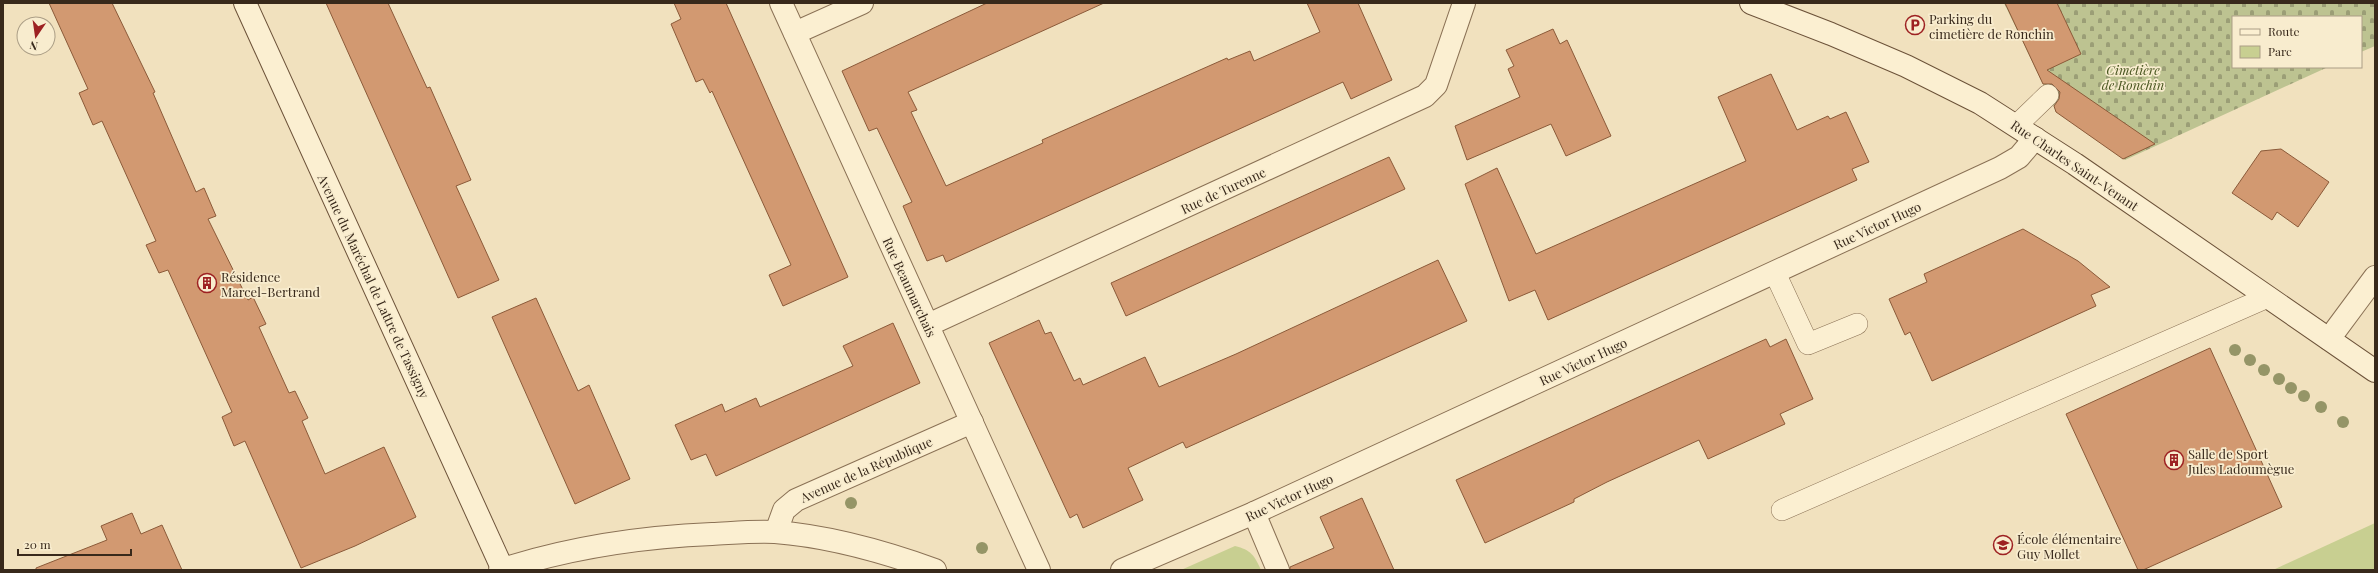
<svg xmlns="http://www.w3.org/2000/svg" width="2378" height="573" font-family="'Playfair Display',serif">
	<defs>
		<pattern id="cemetery-stones" width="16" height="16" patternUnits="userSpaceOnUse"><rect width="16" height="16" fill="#bdc391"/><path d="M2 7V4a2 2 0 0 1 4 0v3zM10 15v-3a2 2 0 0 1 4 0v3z" fill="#9b9e76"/></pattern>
	</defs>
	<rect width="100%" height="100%" fill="#f1e1be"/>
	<g fill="#c8cf91">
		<path d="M2375,523V570H2273Z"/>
		<path d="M1235,546C1251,550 1254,555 1261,570H1181Z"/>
	</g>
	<path fill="url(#cemetery-stones)" d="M2004,3H2375V46L2361,52V17H2233V67H2328L2125,160L2056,111Z"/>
	<g fill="#d29971" stroke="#8b5a39">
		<path d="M49,3H112L155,92L153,93L196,192L204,188L216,216L208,219L248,300L253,297L266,324L259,327L289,393L295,391L308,418L302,421L325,474L384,447L416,517L355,546L301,568L245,441L234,446L222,417L232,412L168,270L159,273L146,245L156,241L102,121L93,125L79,93L88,89Z"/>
		<path d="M326,3H388L427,88L430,87L471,180L456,186L499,280L458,298Z"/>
		<path d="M674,3H726L848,277L783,306L769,275L791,265L712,91L710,93L703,79L696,82L671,24L681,19Z"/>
		<path d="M987,3H1104L908,92L917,110L911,112L946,186L1043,143L1042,140L1227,58L1228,60L1250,51L1254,61L1320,32L1307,3H1358L1392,80L1351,99L1343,82L946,262L943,255L927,261L903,206L912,202L877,128L869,131L842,71Z"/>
		<path d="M2005,3H2057L2081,54L2047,70L2155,144L2123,159L2056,112L2054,106L2059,99L2060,92L2052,84H2043Z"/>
		<path d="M1553,29L1560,44L1567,40L1611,136L1566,156L1551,124L1467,160L1455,126L1520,97L1508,69L1514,66L1506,50Z"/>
		<path d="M1771,74L1797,130L1828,116L1830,119L1846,112L1869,162L1852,169L1857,180L1548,320L1535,290L1509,301L1465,184L1497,168L1536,254L1746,161L1718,97Z"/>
		<path d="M2281,149L2329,182L2298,227L2277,212L2272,220L2232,193L2261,151Z"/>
		<path d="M1389,157L1405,189L1126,316L1111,283Z"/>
		<path d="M2023,229L2078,261L2110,287L2091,295L2096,306L1932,381L1910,332L1905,335L1889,299L1927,282L1924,274Z"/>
		<path d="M1438,260L1467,321L1186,448L1183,442L1128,468L1143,500L1083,528L1077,514L1070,518L989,343L1039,320L1045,334L1051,332L1074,381L1080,378L1083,385L1145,357L1159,387L1236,354Z"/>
		<path d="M536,298L578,391L589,385L630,479L575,504L492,317Z"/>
		<path d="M893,323L920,383L716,476L706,454L691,460L675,425L722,404L725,412L756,398L760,407L853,366L843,346Z"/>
		<path d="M1766,339L1770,347L1786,339L1813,399L1780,414L1785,424L1708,459L1699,440L1607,482L1574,499V502L1485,543L1456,480Z"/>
		<path d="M2210,348L2282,507L2143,570H2138L2066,414Z"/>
		<path d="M1362,498L1394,570H1290V567L1334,548L1320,517Z"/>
		<path d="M132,513L141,534L162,525L182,570H36V568L107,540L101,526Z"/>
	</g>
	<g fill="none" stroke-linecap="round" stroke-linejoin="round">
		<defs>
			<g id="lane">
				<path d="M2017,125L2048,95"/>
				<path d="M1775,273L1808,344L1857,324"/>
				<path d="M1782,510L2268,297"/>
			</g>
			<g id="street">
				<path d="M781,3L1039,570"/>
				<path d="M795,33L862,3"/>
				<path d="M928,325L1425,96L1436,85L1464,3"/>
				<path d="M2329,339L2375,277"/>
				<path d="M1254,513L1278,570"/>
				<path d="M776,532L784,510L796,500L972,422"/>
				<path d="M500,570C568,548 640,537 712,534C733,533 754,531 775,532C829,536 885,552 935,570"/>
				<path d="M1122,570L1254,513L2000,168L2019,157L2035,138"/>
			</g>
			<g id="secondary">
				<path d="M245,3L503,570"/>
				<path d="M1751,3L1831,34L1906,66L1980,103L2075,164L2375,371"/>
			</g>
		</defs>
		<use href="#lane" stroke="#8a7155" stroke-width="22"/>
		<use href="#street" stroke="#8a7155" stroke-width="24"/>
		<use href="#secondary" stroke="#6c5239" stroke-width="24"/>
		<use href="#lane" stroke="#fbefd1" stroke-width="21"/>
		<use href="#street" stroke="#fbefd1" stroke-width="22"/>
		<use href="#secondary" stroke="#fbefd1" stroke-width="22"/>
	</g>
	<g fill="#959567">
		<circle cx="2235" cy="350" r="6"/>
		<circle cx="2250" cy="360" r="6"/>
		<circle cx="2264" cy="370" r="6"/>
		<circle cx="2279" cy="379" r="6"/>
		<circle cx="2291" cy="388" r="6"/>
		<circle cx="2304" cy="396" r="6"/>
		<circle cx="2321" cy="407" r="6"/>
		<circle cx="2343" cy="422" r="6"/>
		<circle cx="851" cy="503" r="6"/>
		<circle cx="982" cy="548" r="6"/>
	</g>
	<defs>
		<symbol id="parking-ring" viewBox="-11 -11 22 22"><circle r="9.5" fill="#f8ecce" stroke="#9d2122" stroke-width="1.5"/><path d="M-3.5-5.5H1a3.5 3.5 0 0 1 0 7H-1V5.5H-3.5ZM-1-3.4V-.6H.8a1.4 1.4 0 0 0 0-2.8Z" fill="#9d2122"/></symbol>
		<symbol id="building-ring" viewBox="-11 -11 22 22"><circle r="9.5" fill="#f8ecce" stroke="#9d2122" stroke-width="1.5"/><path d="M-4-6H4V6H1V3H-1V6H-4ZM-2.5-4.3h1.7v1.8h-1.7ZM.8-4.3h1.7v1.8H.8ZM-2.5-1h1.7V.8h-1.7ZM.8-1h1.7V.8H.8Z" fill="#9d2122"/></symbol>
		<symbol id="school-ring" viewBox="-11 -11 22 22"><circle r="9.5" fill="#f8ecce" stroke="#9d2122" stroke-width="1.5"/><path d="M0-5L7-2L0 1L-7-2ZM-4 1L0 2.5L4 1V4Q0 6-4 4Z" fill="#9d2122"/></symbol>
	</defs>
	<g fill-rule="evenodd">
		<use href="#parking-ring" x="1904" y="14" width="22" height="22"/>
		<use href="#building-ring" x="196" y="272" width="22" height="22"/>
		<use href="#building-ring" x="2163" y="449" width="22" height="22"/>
		<use href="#school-ring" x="1992" y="534" width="22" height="22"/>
	</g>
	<g text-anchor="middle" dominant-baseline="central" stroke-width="3.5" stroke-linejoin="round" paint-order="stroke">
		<g font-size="13" fill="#38291b" stroke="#f8ecce" text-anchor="start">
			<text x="1929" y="18">Parking du<tspan x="1929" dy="15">cimetière de Ronchin</tspan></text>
			<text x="221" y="276">Résidence<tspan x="221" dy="15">Marcel-Bertrand</tspan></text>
			<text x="2188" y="453">Salle de Sport<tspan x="2188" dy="15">Jules Ladoumègue</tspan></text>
			<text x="2017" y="538">École élémentaire<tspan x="2017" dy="15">Guy Mollet</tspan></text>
		</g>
		<g font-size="13" font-style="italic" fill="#495620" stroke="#f8ecce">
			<text x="2133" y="69">Cimetière<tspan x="2133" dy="15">de Ronchin</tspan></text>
		</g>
		<g font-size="13" fill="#38291b" stroke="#f8ecce">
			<text transform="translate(2075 165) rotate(34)">Rue Charles Saint-Venant</text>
			<text transform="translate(1223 190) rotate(-25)">Rue de Turenne</text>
			<text transform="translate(1877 225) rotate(-25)">Rue Victor Hugo</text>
			<text transform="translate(374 286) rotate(65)">Avenue du Maréchal de Lattre de Tassigny</text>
			<text transform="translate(910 287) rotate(65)">Rue Beaumarchais</text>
			<text transform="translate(1583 361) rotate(-25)">Rue Victor Hugo</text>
			<text transform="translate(866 469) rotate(-24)">Avenue de la République</text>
			<text transform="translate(1289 497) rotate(-25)">Rue Victor Hugo</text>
		</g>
	</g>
	<rect width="2378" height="573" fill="none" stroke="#38291b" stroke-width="8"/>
	<rect x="2232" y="16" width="130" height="52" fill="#f8ecce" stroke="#ab9e86"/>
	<rect x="2240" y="29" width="20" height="6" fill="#fbefd1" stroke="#ab9e86"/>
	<text x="2268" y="36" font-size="12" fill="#38291b">Route</text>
	<rect x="2240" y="46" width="20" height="12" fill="#c8cf91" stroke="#ab9e86"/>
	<text x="2268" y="56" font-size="12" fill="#38291b">Parc</text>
	<g transform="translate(36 36) rotate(193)"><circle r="19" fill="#f8ecce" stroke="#ab9e86"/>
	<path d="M0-3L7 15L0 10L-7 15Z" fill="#9d2122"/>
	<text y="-6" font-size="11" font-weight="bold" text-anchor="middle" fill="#38291b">N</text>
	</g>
	<path d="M18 549v6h113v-6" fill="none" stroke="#38291b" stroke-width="2"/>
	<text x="24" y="549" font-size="12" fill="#38291b" stroke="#f8ecce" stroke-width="3" paint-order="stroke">20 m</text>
</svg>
